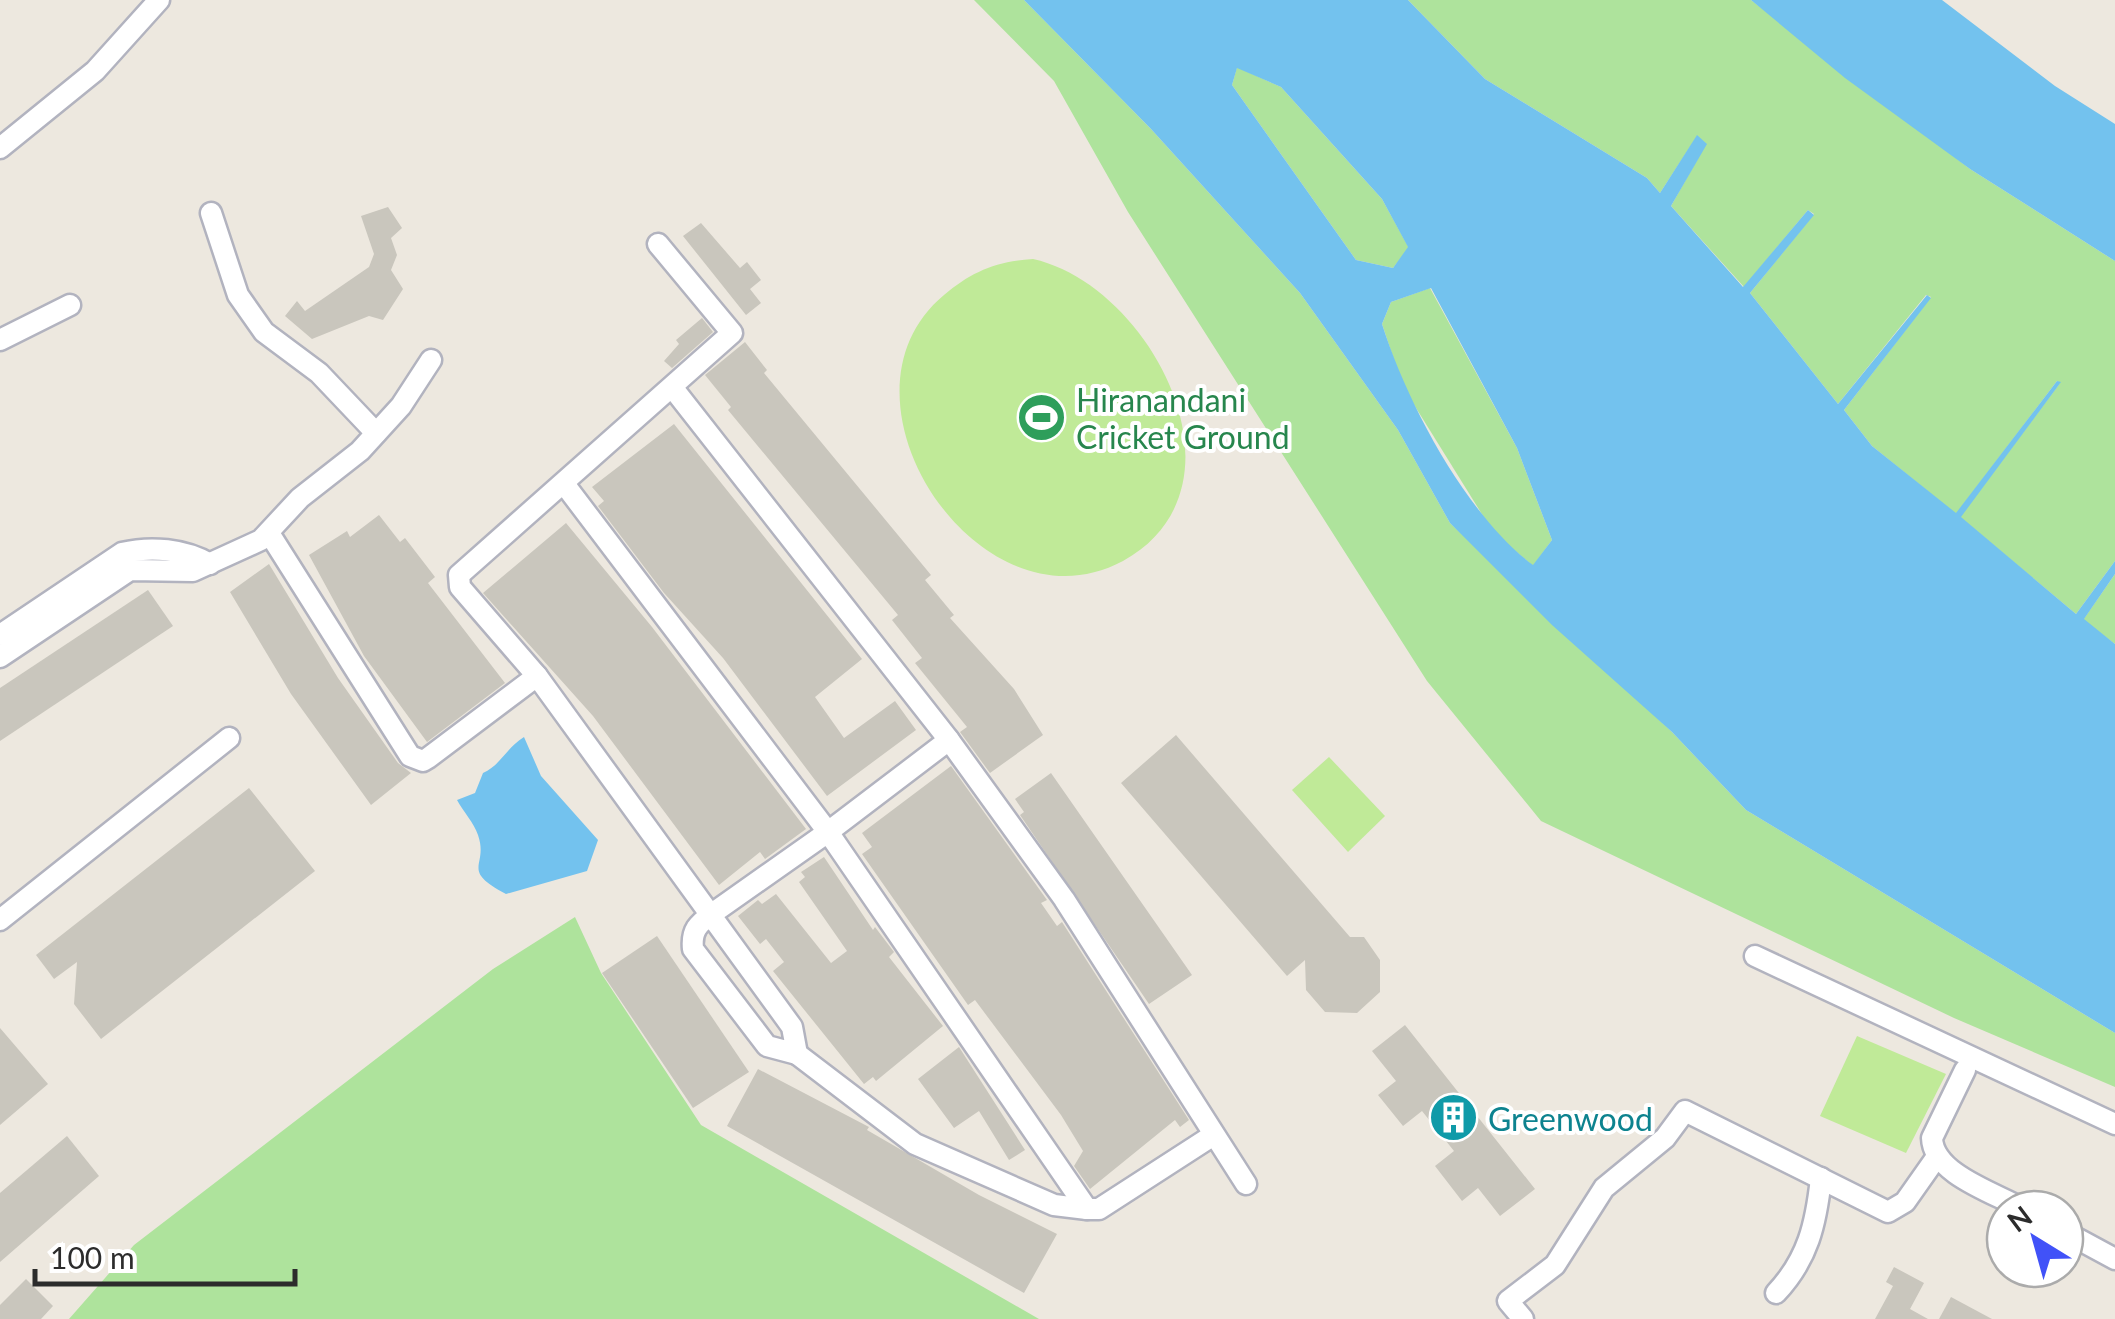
<svg xmlns="http://www.w3.org/2000/svg" width="2115" height="1319" font-family="Lato,sans-serif">
	<rect width="100%" height="100%" fill="#ede8df"/>
	<g fill="#aee39c">
		<path d="M974,0H1024L1151,129L1300,293L1398,430L1450,523L1672,732L1746,810L2115,1033V1087L1954,1018L1541,821L1427,681L1128,212L1054,81Z"/>
		<path d="M1408,0H1751L1970,169L2115,261V561L2076,614L1960,517L2060,383L2057,381L1956,514L1872,446L1844,410L1931,297L1926,295L1838,404L1750,293L1814,214L1808,210L1744,287L1671,206L1706,144L1697,136L1660,193L1647,178L1485,79Z"/>
		<path d="M1237,67L1281,87L1382,199L1409,248L1393,268L1356,260L1232,85Z"/>
		<path d="M1430,288L1517,448L1552,540L1533,566L1493,532L1403,387L1382,324L1391,302Z"/>
		<path d="M2115,574V644L2083,620Z"/>
		<path d="M575,917L601,973L701,1125L1039,1319H69L134,1245L493,969Z"/>
	</g>
	<g fill="#c0ea98">
		<path d="M1033,259C1151,285 1257,487 1123,561C980,638 820,398 944,295C971,272 996,261 1033,259Z"/>
		<path d="M1329,757L1385,816L1348,852L1292,790Z"/>
		<path d="M1857,1036L1946,1074L1906,1153L1820,1116Z"/>
	</g>
	<g fill="#73c2ee" fill-rule="evenodd">
		<path d="M1024,0H1408L1485,79L1647,178L1660,193L1697,135L1707,144L1671,206L1743,287L1808,210L1814,215L1750,293L1838,404L1927,295L1931,298L1844,410L1872,446L1956,513L2057,381L2061,382L1961,517L2076,614L2115,561V574L2084,619L2115,644V1033L1746,810L1672,732L1552,625L1450,523L1398,430L1300,293L1151,129ZM1237,68L1281,87L1382,199L1408,247L1393,268L1356,260L1232,85ZM1431,288L1517,448L1552,540L1533,565C1466,515 1407,403 1382,324L1391,302Z"/>
		<path d="M1751,0H1942L2055,86L2115,124V261L1970,169L1845,78Z"/>
		<path d="M524,737L541,776L598,840L587,871L506,894C459,869 489,867 478,835C474,823 463,811 457,800L475,793L483,773C501,765 506,748 524,737Z"/>
	</g>
	<g fill="#c9c6bd">
		<path d="M388,207L402,228L391,238L397,255L391,270L403,289L383,320L369,316L312,339L285,316L297,301L305,311L369,267L374,254L361,216Z"/>
		<path d="M701,223L740,268L747,262L761,280L750,289L761,303L746,315L683,236Z"/>
		<path d="M702,318L713,332L672,368L664,361L679,344L676,340Z"/>
		<path d="M745,342L767,370L764,373L931,575L925,580L954,615L950,618L1014,689L1043,735L990,773L960,732L967,727L915,663L922,658L892,620L898,615L728,410L731,407L705,375Z"/>
		<path d="M674,424L862,659L815,697L844,738L895,701L916,730L827,796L723,658L664,593L598,506L604,501L592,487Z"/>
		<path d="M379,515L400,542L405,538L435,577L428,583L505,683L427,742L364,656L309,555L347,531L350,537Z"/>
		<path d="M566,523L652,627L806,829L765,859L760,852L719,885L593,716L483,593Z"/>
		<path d="M269,564L338,678L398,763L411,773L371,805L291,694L230,592Z"/>
		<path d="M148,590L173,626L0,741V688Z"/>
		<path d="M1176,735L1350,937H1364L1380,960V992L1357,1013L1325,1012L1306,990L1305,960L1287,976L1121,783Z"/>
		<path d="M951,766L1047,900L1041,903L1057,926L1062,922L1189,1120L1180,1127L1175,1120L1090,1189L1074,1166L1083,1151L1061,1115L975,1000L968,1005L862,854L872,847L862,833Z"/>
		<path d="M1051,773L1192,975L1149,1004L1020,815L1024,812L1015,799Z"/>
		<path d="M249,788L315,871L101,1039L74,1004L77,962L54,979L36,955Z"/>
		<path d="M824,857L873,930L875,927L894,952L889,957L943,1026L876,1081L873,1077L864,1084L773,971L784,962L766,939L760,944L738,916L758,900L762,904L776,894L831,963L847,951L799,882L805,877L801,872Z"/>
		<path d="M657,936L749,1072L693,1108L602,973Z"/>
		<path d="M1405,1025L1535,1189L1500,1216L1478,1188L1462,1201L1435,1166L1454,1151L1422,1111L1403,1126L1378,1095L1396,1081L1372,1051Z"/>
		<path d="M0,1028L48,1084L0,1125Z"/>
		<path d="M959,1047L1025,1150L1009,1160L979,1111L954,1128L918,1079Z"/>
		<path d="M758,1069L869,1127L867,1130L979,1195L1057,1234L1024,1293L727,1126Z"/>
		<path d="M67,1136L99,1176L0,1262V1193Z"/>
		<path d="M1894,1267L1924,1283L1910,1309L1928,1319H1875L1893,1286L1886,1282Z"/>
		<path d="M26,1279L53,1306L41,1319H0V1305Z"/>
		<path d="M1951,1297L1992,1319H1939Z"/>
	</g>
	<g fill="none" stroke-linecap="round" stroke-linejoin="round">
		<defs>
			<g id="minor">
				<path d="M0,148L95,71L159,0"/>
				<path d="M211,213L238,295L264,332L319,373L376,433"/>
				<path d="M0,340L70,305"/>
				<path d="M672,387L949,740L1064,899L1246,1184"/>
				<path d="M565,485L828,832L949,740"/>
				<path d="M269,533L410,756L423,761L428,758L537,676L460,587L459,575L732,333L658,244"/>
				<path d="M0,635L122,553C151,546 184,549 210,564"/>
				<path d="M0,657L130,570L193,571L261,540L300,498L360,451L401,406L431,360"/>
				<path d="M537,676L792,1027L797,1054L767,1046L693,949C691,930 698,924 713,913L828,832L1087,1209H1099L1212,1136"/>
				<path d="M0,920L229,738"/>
				<path d="M1755,956L2115,1124"/>
				<path d="M797,1054L915,1144L1054,1205L1087,1209"/>
				<path d="M1965,1070L1932,1138C1933,1174 1995,1193 2023,1209"/>
				<path d="M2065,1232L2115,1259"/>
				<path d="M1776,1293C1808,1259 1816,1224 1821,1178"/>
				<path d="M1523,1319L1508,1301L1555,1265L1604,1188L1665,1138L1685,1111L1888,1212L1905,1202L1936,1158"/>
			</g>
		</defs>
		<use href="#minor" stroke="#b2b3bf" stroke-width="25"/>
		<use href="#minor" stroke="#fff" stroke-width="20"/>
	</g>
	<defs>
		<symbol id="stadium-disc" viewBox="-11 -11 22 22"><circle r="9.5" fill="#2e9e5b" stroke="#fff"/><path d="M0-5a6.5 5 0 1 0 0 10a6.5 5 0 1 0 0-10ZM-3.5-1.8h7v3.6h-7Z" fill="#fff"/></symbol>
		<symbol id="building-disc" viewBox="-11 -11 22 22"><circle r="9.5" fill="#0f9aa8" stroke="#fff"/><path d="M-4-6H4V6H1V3H-1V6H-4ZM-2.5-4.3h1.7v1.8h-1.7ZM.8-4.3h1.7v1.8H.8ZM-2.5-1h1.7V.8h-1.7ZM.8-1h1.7V.8H.8Z" fill="#fff"/></symbol>
	</defs>
	<g fill-rule="evenodd">
		<use href="#stadium-disc" x="1014" y="390" width="55" height="55"/>
		<use href="#building-disc" x="1426" y="1090" width="55" height="55"/>
	</g>
	<g text-anchor="middle" dominant-baseline="central" stroke-width="8" stroke-linejoin="round" paint-order="stroke">
		<g font-size="32" fill="#27864d" stroke="#fff" text-anchor="start">
			<text x="1076" y="399">Hiranandani<tspan x="1076" dy="37">Cricket Ground</tspan></text>
		</g>
		<g font-size="32" fill="#0d838f" stroke="#fff" text-anchor="start">
			<text x="1488" y="1118">Greenwood</text>
		</g>
	</g>
	<g transform="translate(2035 1239) rotate(323)"><circle r="48" fill="#ffffff" stroke="#ababab" stroke-width="2.5"/>
	<path d="M0-8L18 38L0 25L-18 38Z" fill="#4152f8"/>
	<text y="-15" font-size="28" font-weight="bold" text-anchor="middle" fill="#2c2c2c">N</text>
	</g>
	<path d="M35 1269v15h260v-15" fill="none" stroke="#2c2c2c" stroke-width="5"/>
	<text x="50" y="1269" font-size="30" fill="#2c2c2c" stroke="#ffffff" stroke-width="8" paint-order="stroke">100 m</text>
</svg>
